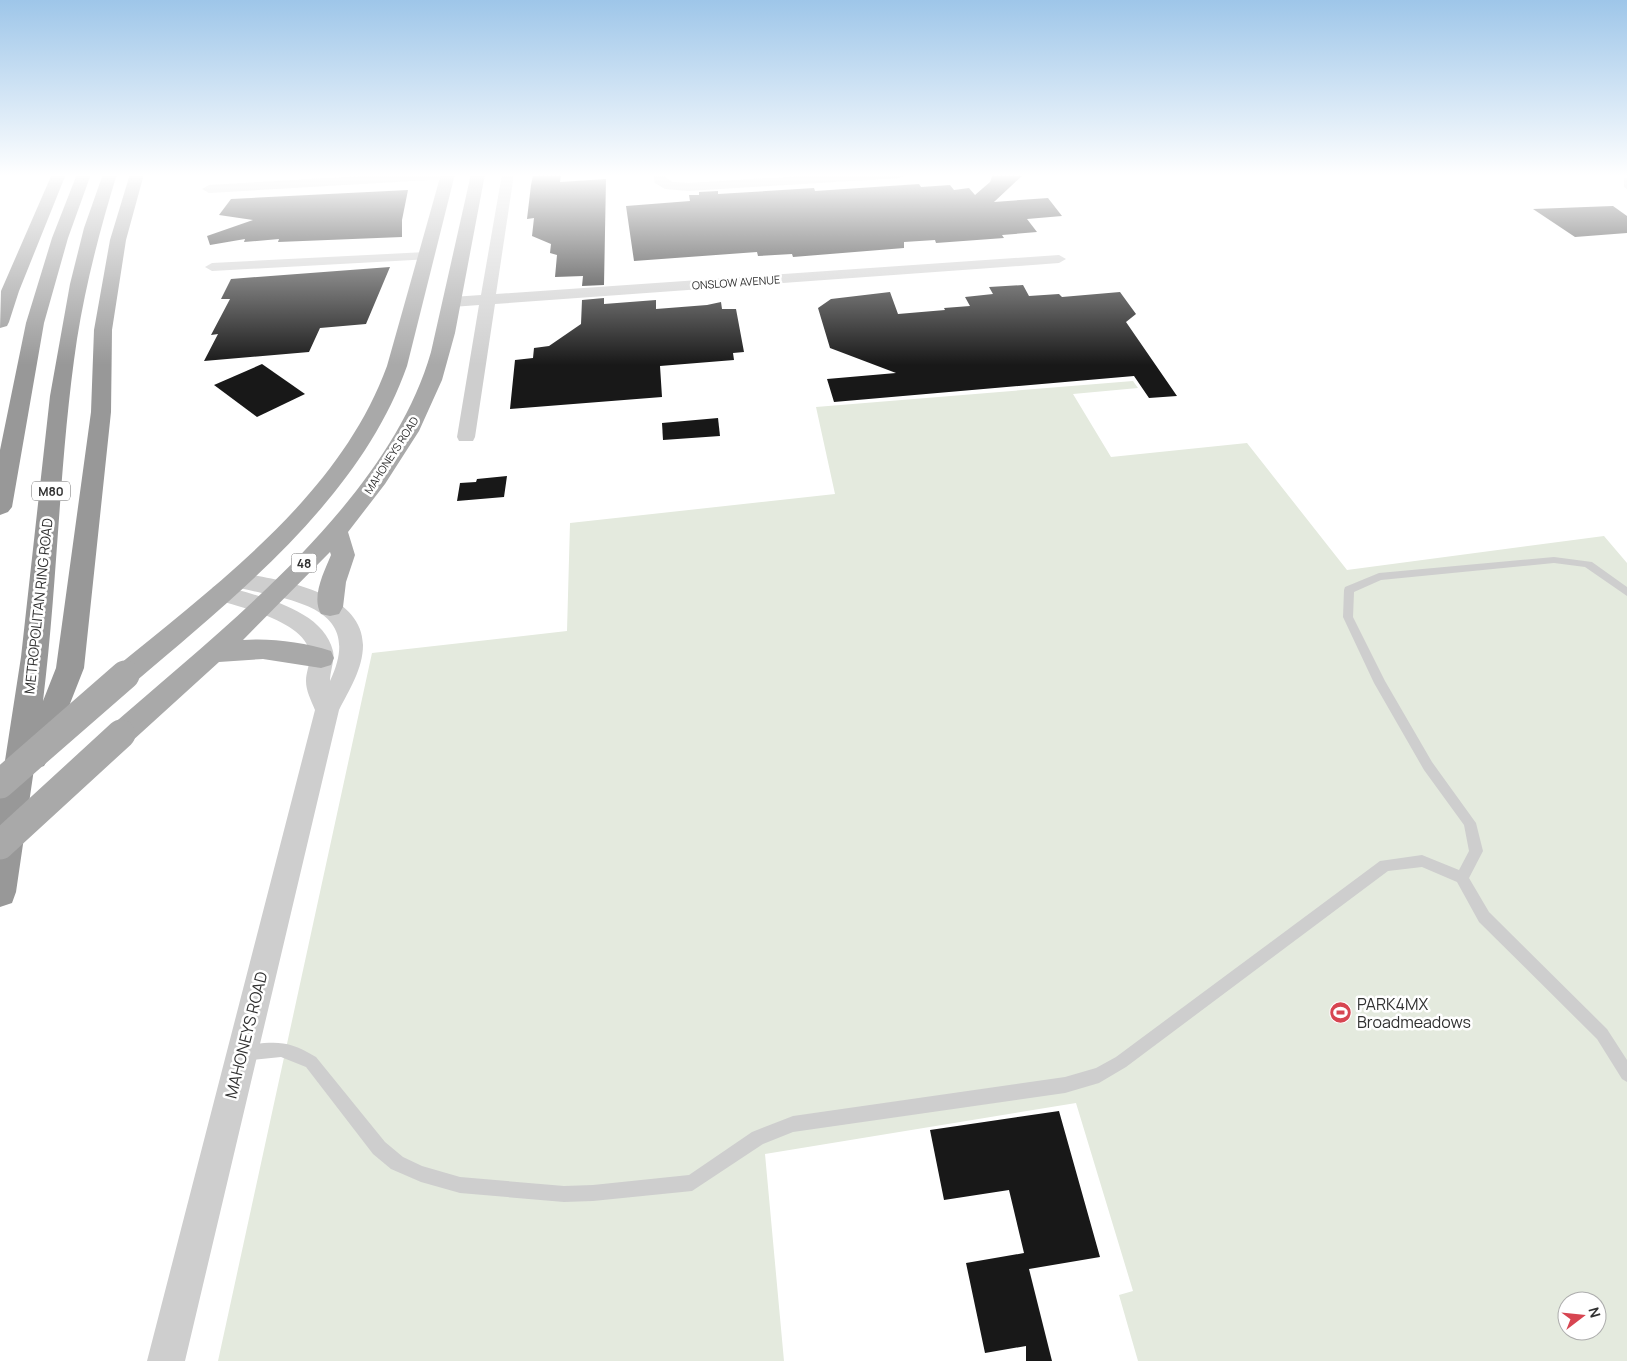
<svg xmlns="http://www.w3.org/2000/svg" width="1627" height="1361" font-family="Manrope,sans-serif">
	<rect width="100%" height="100%" fill="#fff"/>
	<path fill="#e4eade" fill-rule="evenodd" d="M1133,381L1138,388L1073,394L1111,457L1247,443L1347,570L1604,536L1627,563V1361H1138L1119,1295L1133,1291L1076,1103L765,1154L784,1361H218L372,653L567,631L570,523L835,494L816,407ZM1567,1301H1597V1331H1567Z"/>
	<g fill="#181818">
		<path d="M543,174H561L560,182L606,179L604,285L582,286L583,276L555,277L557,255L550,253L551,244L532,236L534,218L527,219L531,185L533,176Z"/>
		<path d="M993,174H1024L994,202L1048,198L1062,216L1027,219L1037,232L1002,235L1004,238L936,243L935,240L904,242V248L793,257L792,254L758,256L757,252L634,261L626,206L690,201L689,195H699V192L718,191V194L814,188L815,191L919,184L921,187L950,185L954,190L969,188L975,195L990,182Z"/>
		<path d="M408,190L402,220V237L278,242L279,239L244,242L245,239L210,245L207,236L253,220L219,215L231,199Z"/>
		<path d="M1613,206L1627,216V233L1575,237L1533,209Z"/>
		<path d="M390,267L366,324L320,328L309,352L204,361L218,334L211,335L230,299H221L231,279Z"/>
		<path d="M1023,285L1029,296L1059,294L1062,297L1120,292L1136,314L1126,322L1177,396L1149,398L1134,376L834,402L827,379L896,373L830,348L818,308L831,299L890,292L898,314L945,310L944,308L970,306L965,297L993,294L989,287Z"/>
		<path d="M604,298V304L656,300V309L707,305L721,302L722,309H736L744,352L733,353L734,360L660,366L662,397L510,409L515,360L533,358L534,348L549,346L581,324L582,300Z"/>
		<path d="M262,364L305,394L257,417L214,385Z"/>
		<path d="M718,418L720,436L663,440L662,423Z"/>
		<path d="M507,476L504,497L457,501L460,483L476,482L477,479Z"/>
		<path d="M1059,1111L1100,1257L1029,1269L1052,1361H1026V1346L985,1353L966,1263L1024,1253L1009,1190L944,1200L930,1130Z"/>
	</g>
	<g fill="none" stroke-linecap="round" stroke-linejoin="round">
		<g fill="#cecece" fill-rule="evenodd">
			<path d="M1627,177V189L1624,187V179Z"/>
			<path d="M1554,557L1592,562L1627,587V596L1585,567L1554,563L1381,580L1354,592L1353,617L1385,681L1432,762L1476,823L1483,851L1469,878L1489,912L1607,1029L1627,1060V1082L1622,1079L1597,1039L1479,922L1457,882L1422,867L1388,871L1126,1067L1099,1083L1065,1093L793,1132L763,1144L692,1191L593,1201L564,1202L460,1193L421,1182L391,1169L373,1154L306,1067L281,1057L243,1061L238,1058L235,1053L238,1048L243,1045C277,1042 286,1039 316,1057L385,1142L403,1157L422,1166L460,1177L564,1186L593,1185L689,1175L752,1132L793,1116L1065,1077L1096,1068L1116,1057L1380,861L1422,855L1459,870L1469,851L1464,825L1424,770L1374,683L1343,617L1344,590L1345,587L1379,573Z"/>
		</g>
		<g fill="#cecece" fill-rule="evenodd">
			<path d="M396,174L454,175L448,179L209,193L202,189L209,185Z"/>
			<path d="M502,174H514L496,294L1059,255L1066,259L1059,263L495,304L475,437L473,441H459L457,437L479,305L452,307L444,302L452,297L481,295Z"/>
			<path d="M653,174H665L666,178L673,182L688,183L834,174H906L900,178L688,191L665,189L655,183Z"/>
			<path d="M426,252L431,253L433,256L431,259L212,271L205,267L212,263Z"/>
			<path d="M236,572C277,580 362,590 363,645C363,669 349,690 339,710L185,1361H147L315,710C311,700 306,691 306,681C306,671 312,660 309,650C302,621 238,606 213,599L210,593L213,587L221,585C256,596 323,608 333,651C335,660 330,671 330,681C368,601 280,600 228,585L225,580L228,575Z"/>
		</g>
		<g fill="#a9a9a9" fill-rule="evenodd">
			<path d="M441,174H455L407,366C361,497 237,595 135,682L125,686L115,682L111,675L115,668C218,583 340,495 387,366Z"/>
			<path d="M471,174H485L455,333L442,380L419,431L385,484L348,532L355,555L346,582L343,607L339,614L330,616L321,614C311,597 324,572 331,555L330,552L243,640C271,638 303,642 331,651L334,658L331,665L321,668L263,659L219,662L131,742L121,746L111,742L107,734L111,726C224,627 388,502 431,352Z"/>
		</g>
		<g fill="#989898" fill-rule="evenodd">
			<path d="M52,174H66L19,291L9,322L7,326L0,328L1,291Z"/>
			<path d="M77,174H91L68,238L44,323L12,507L8,512L0,515V450L26,323L52,238Z"/>
			<path d="M103,174H117C100,229 86,283 77,339C59,459 58,581 43,701L56,668L91,412L94,330L110,240L130,174H144L126,240L112,330L111,412L84,668L49,757L44,766L34,769L16,892L12,903L0,907V793L21,657L50,396L70,284L84,228Z"/>
		</g>
		<g stroke="#a9a9a9" stroke-width="29">
			<path d="M0,784L125,675"/>
			<path d="M0,845L121,734"/>
		</g>
	</g>
	<linearGradient id="sky" x2="0" y2="1"><stop stop-color="#9ec6e9"/><stop offset="0.48" stop-color="#fff"/><stop offset="1" stop-color="#fff" stop-opacity="0"/></linearGradient>
	<rect width="1627" height="365" fill="url(#sky)"/>
	<defs>
		<symbol id="stadium-disc" viewBox="-11 -11 22 22"><circle r="9.5" fill="#d74551" stroke="#fff"/><path d="M0-5a6.5 5 0 1 0 0 10a6.5 5 0 1 0 0-10ZM-3.5-1.8h7v3.6h-7Z" fill="#fff"/></symbol>
	</defs>
	<g fill-rule="evenodd">
		<use href="#stadium-disc" x="1328" y="1000" width="25" height="25"/>
	</g>
	<g text-anchor="middle" dominant-baseline="central" stroke-width="5" stroke-linejoin="round" paint-order="stroke">
		<g font-size="11" fill="#313131" stroke="#fff">
			<text transform="translate(736 282) rotate(-4)">ONSLOW AVENUE</text>
			<text transform="translate(391 455) rotate(-57)">MAHONEYS ROAD</text>
		</g>
		<g fill="#fff" stroke="#6f6f6f" stroke-width="1">
			<rect x="32" y="481.5" width="38" height="19" rx="4"/>
			<rect x="291.5" y="553.5" width="25" height="19" rx="4"/>
		</g>
		<g font-size="12" font-weight="bold" fill="#313131">
			<text x="51" y="491">M80</text>
			<text x="304" y="563">48</text>
		</g>
		<g font-size="14" fill="#313131" stroke="#fff">
			<text transform="translate(38 606) rotate(-84)">METROPOLITAN RING ROAD</text>
		</g>
		<g font-size="16" fill="#313131" stroke="#fff" text-anchor="start">
			<text x="1357" y="1004">PARK4MX<tspan x="1357" dy="18">Broadmeadows</tspan></text>
		</g>
		<g font-size="16" fill="#313131" stroke="#fff">
			<text transform="translate(246 1035) rotate(-76)">MAHONEYS ROAD</text>
		</g>
	</g>
	<g transform="translate(1582 1316) rotate(74)"><circle r="24" fill="#ffffff" stroke="#adadad"/>
	<path d="M0-4L9 19L0 12L-9 19Z" fill="#d74551"/>
	<text y="-8" font-size="14" font-weight="bold" text-anchor="middle" fill="#313131">N</text>
	</g>
</svg>
